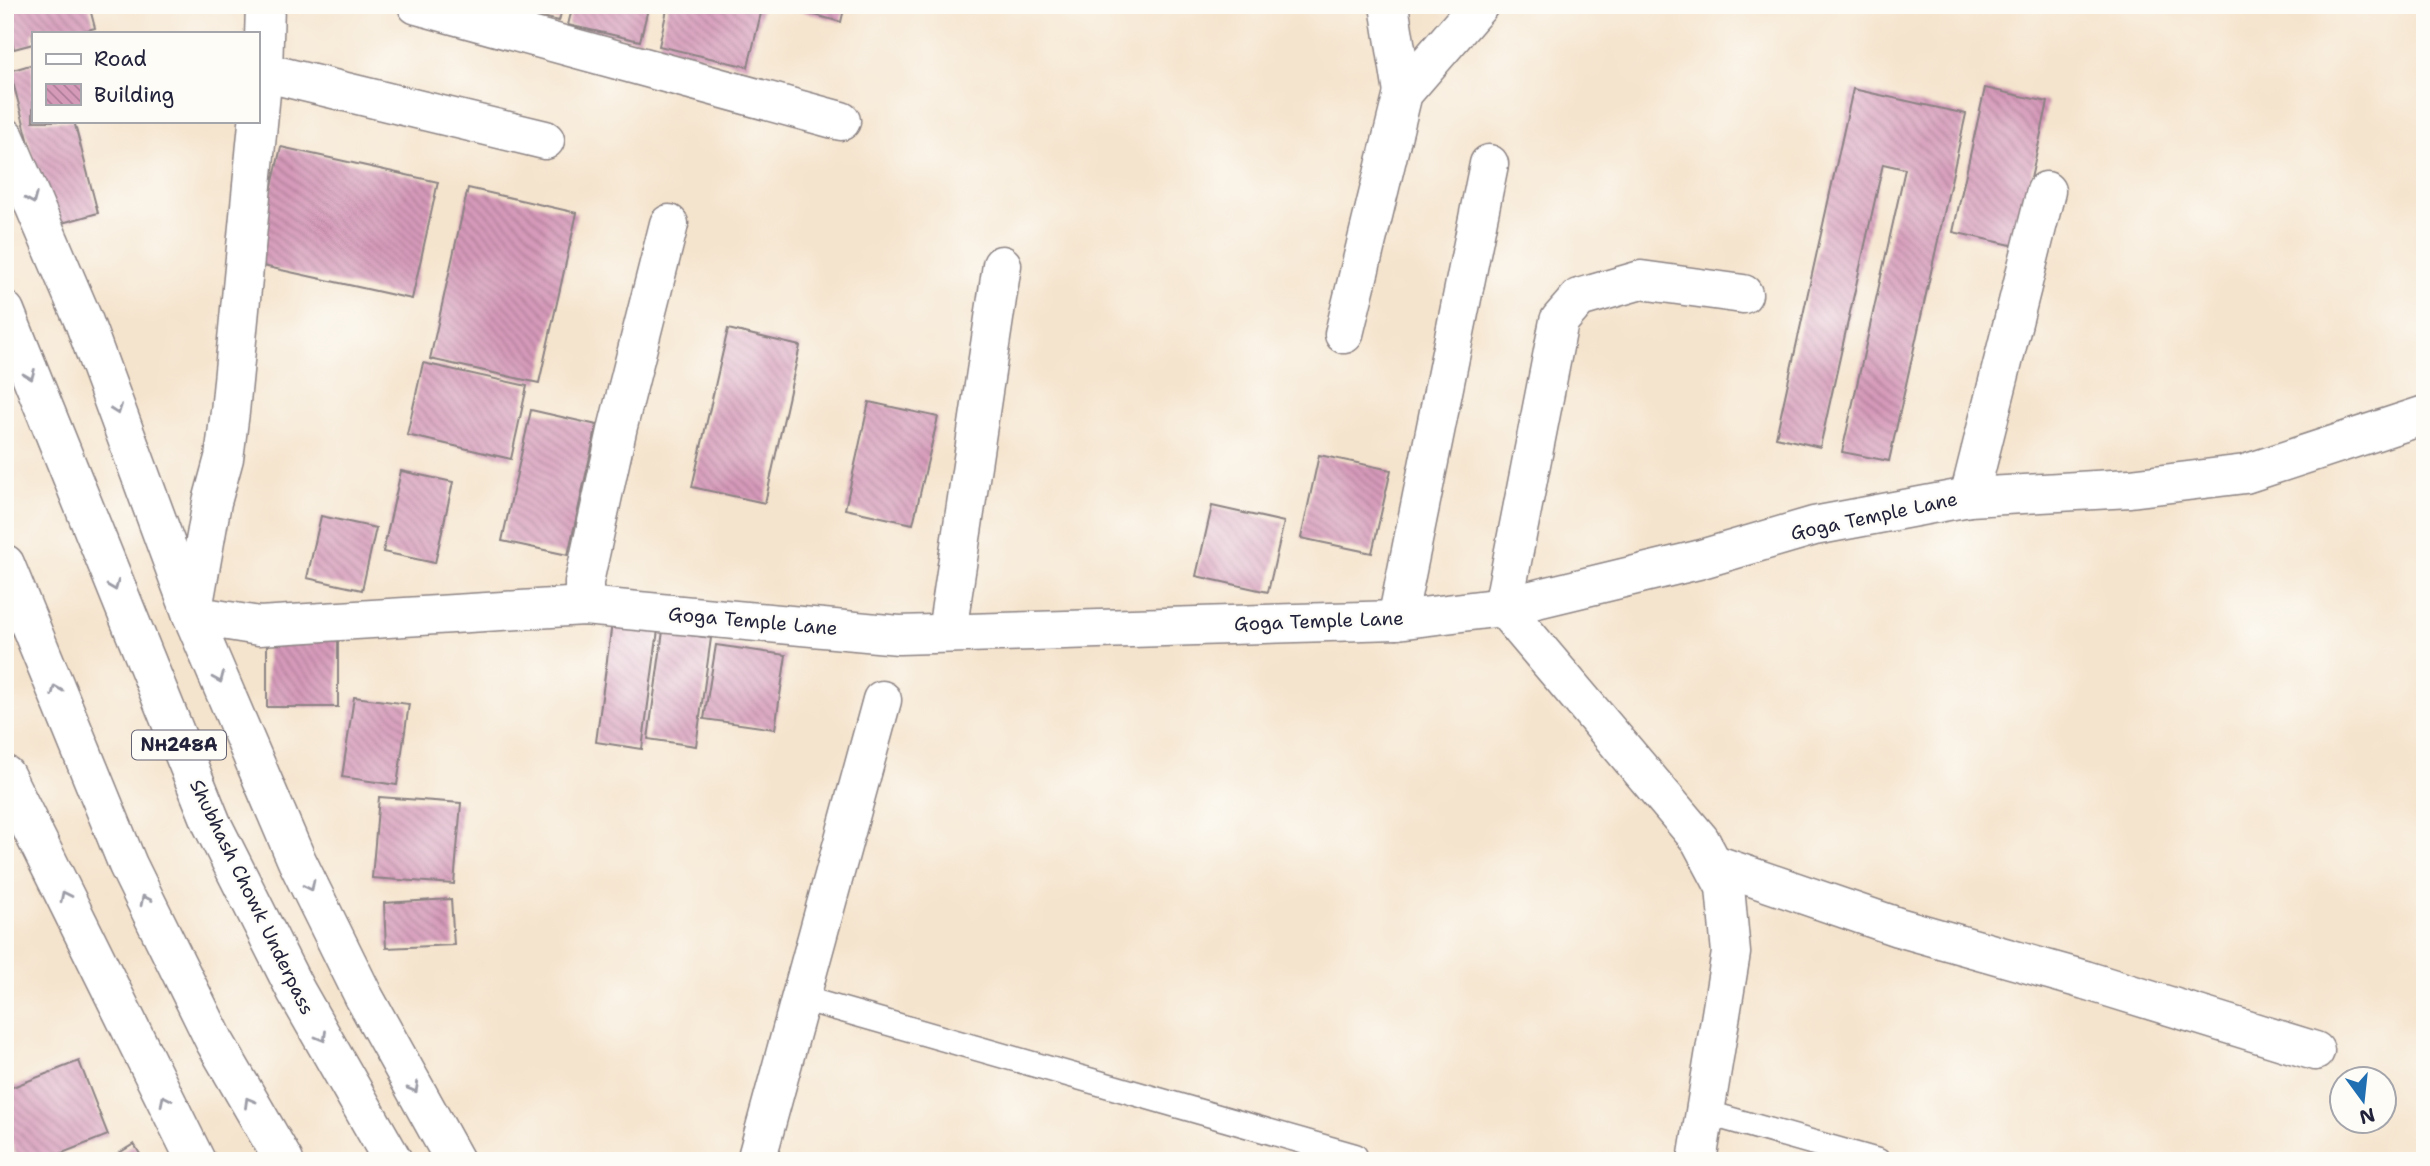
<svg xmlns="http://www.w3.org/2000/svg" width="2430" height="1166" font-family="'Shantell Sans',sans-serif">
	<defs>
		<pattern id="building-back-hatch" width="6" height="6" patternUnits="userSpaceOnUse" patternTransform="scale(1.75)"><rect width="6" height="6" fill="#d69ab9"/><path d="M-1 5l2 2M0 0l6 6M5-1l2 2" fill="none" stroke="#ad7d98"/></pattern>
	</defs>
	<rect width="100%" height="100%" fill="#fdfcf7"/>
	<filter id="ink" filterUnits="userSpaceOnUse"><feTurbulence type="fractalNoise" baseFrequency=".0143" numOctaves="2"/><feDisplacementMap in="SourceGraphic" scale="14" xChannelSelector="R" yChannelSelector="G"/><feConvolveMatrix kernelMatrix="1 2 1 2 8 2 1 2 1" color-interpolation-filters="sRGB"/></filter>
	<filter id="wash" filterUnits="userSpaceOnUse"><feTurbulence type="fractalNoise" baseFrequency=".00686" numOctaves="4" result="noise"/><feDisplacementMap in="SourceGraphic" scale="28" xChannelSelector="R" yChannelSelector="G"/><feGaussianBlur stdDeviation="1.57" result="paint"/><feColorMatrix in="noise" values="0 0 0 0 0 0 0 0 0 0 0 0 0 0 0 0 0 1.4 0 .05"/><feComposite in="paint" operator="in"/></filter>
	<g filter="url(#wash)">
		<rect width="100%" height="100%" fill="#f5e4cd"/>
		<g id="blocks">
			<g fill="url(#building-back-hatch)">
				<path d="M5,5H89L95,28L76,33H33V44L14,49L5,14Z"/>
				<path d="M494,5H563L559,21Z"/>
				<path d="M573,5H649L640,41L568,25Z"/>
				<path d="M668,5H763L748,67L659,46Z"/>
				<path d="M777,5H845L841,22Z"/>
				<path d="M33,64V121H74L98,213L51,226L10,71Z"/>
				<path d="M1985,88L2048,102L2016,246L1953,232Z"/>
				<path d="M1853,89L1966,114L1889,461L1842,452L1905,169L1883,164L1820,447L1776,437Z"/>
				<path d="M281,147L438,182L412,299L254,264Z"/>
				<path d="M468,188L577,213L539,383L430,359Z"/>
				<path d="M728,329L800,346L765,503L692,487Z"/>
				<path d="M423,363L527,386L511,459L407,435Z"/>
				<path d="M869,402L938,417L913,524L845,509Z"/>
				<path d="M531,410L597,425L568,555L502,541Z"/>
				<path d="M1319,455L1391,470L1372,553L1301,538Z"/>
				<path d="M401,471L453,482L435,563L383,552Z"/>
				<path d="M1212,506L1284,522L1268,592L1196,576Z"/>
				<path d="M321,516L376,528L362,590L307,578Z"/>
				<path d="M612,623L658,630L642,749L596,742Z"/>
				<path d="M663,631L711,638L696,746L648,739Z"/>
				<rect x="267" y="637" width="71" height="70"/>
				<path d="M716,645L786,655L775,729L704,719Z"/>
				<path d="M354,697L409,704L397,785L342,777Z"/>
				<path d="M379,797L461,803L454,884L372,878Z"/>
				<path d="M451,899L454,945L386,948L384,903Z"/>
				<path d="M79,1061L108,1135L42,1161H19L5,1127V1090Z"/>
				<path d="M134,1144L144,1161H106Z"/>
			</g>
		</g>
	</g>
	<g filter="url(#ink)">
		<use href="#blocks" fill-opacity="0" stroke="#8c8384" stroke-width="2"/>
		<g fill="none" stroke-linecap="round" stroke-linejoin="round">
			<defs>
				<g id="lane">
					<path d="M801,998L1355,1156"/>
					<path d="M1704,1112L1878,1161"/>
				</g>
				<g id="street">
					<path d="M265,5L263,72L230,412L224,458L212,502L192,615L259,626L584,606L899,635L1397,620L1503,607L1698,560L1814,526L1969,497L2130,488L2245,474L2425,415"/>
					<path d="M417,5L841,121"/>
					<path d="M1389,5L1403,93"/>
					<path d="M263,72L545,140"/>
					<path d="M1344,334L1403,93L1479,5"/>
					<path d="M1969,497L2046,191"/>
					<path d="M584,606V582L618,426L669,224"/>
					<path d="M1397,620L1489,164"/>
					<path d="M947,632L1002,265"/>
					<path d="M1714,864L1898,927L2085,980L2315,1051"/>
					<path d="M756,1161L882,700"/>
					<path d="M1697,1161L1731,953L1725,887L1700,840L1503,607L1559,321L1579,298L1641,280L1743,294"/>
				</g>
				<g id="secondary">
					<path d="M5,137L84,322L192,615L297,861L364,997L455,1161"/>
					<path d="M5,775L196,1161"/>
				</g>
				<g id="highway">
					<path d="M5,311L212,824L296,991L393,1161"/>
					<path d="M5,564L128,865L215,1042L284,1161"/>
				</g>
			</defs>
			<use href="#lane" stroke="#8c8384" stroke-width="27"/>
			<use href="#street" stroke="#8c8384" stroke-width="41"/>
			<use href="#secondary" stroke="#8c8384" stroke-width="41"/>
			<use href="#highway" stroke="#8c8384" stroke-width="41"/>
			<use href="#lane" stroke="#fff" stroke-width="24"/>
			<use href="#street" stroke="#fff" stroke-width="38"/>
			<use href="#secondary" stroke="#fff" stroke-width="38"/>
			<use href="#highway" stroke="#fff" stroke-width="38"/>
		</g>
		<defs><path id="oneway-chevron" d="M-2-3.5L2.5 0L-2 3.5" fill="none" stroke-width="1.6" stroke-linecap="round" stroke-linejoin="round" transform="scale(1.75)"/></defs>
		<g stroke="#9c9ca7">
			<use href="#oneway-chevron" transform="translate(32 199) rotate(67)"/>
			<use href="#oneway-chevron" transform="translate(30 375) rotate(68)"/>
			<use href="#oneway-chevron" transform="translate(117 410) rotate(70)"/>
			<use href="#oneway-chevron" transform="translate(114 586) rotate(68)"/>
			<use href="#oneway-chevron" transform="translate(219 678) rotate(67)"/>
			<use href="#oneway-chevron" transform="translate(56 690) rotate(-112)"/>
			<use href="#oneway-chevron" transform="translate(310 886) rotate(64)"/>
			<use href="#oneway-chevron" transform="translate(65 896) rotate(-116)"/>
			<use href="#oneway-chevron" transform="translate(145 900) rotate(-116)"/>
			<use href="#oneway-chevron" transform="translate(322 1037) rotate(60)"/>
			<use href="#oneway-chevron" transform="translate(414 1088) rotate(61)"/>
			<use href="#oneway-chevron" transform="translate(165 1100) rotate(-116)"/>
			<use href="#oneway-chevron" transform="translate(249 1102) rotate(-120)"/>
		</g>
	</g>
	<g text-anchor="middle" dominant-baseline="central" stroke-width="5" stroke-linejoin="round" paint-order="stroke">
		<rect fill="#fdfcf7" stroke="#646373" stroke-width="2" x="132" y="730.5" width="94" height="29" rx="5"/>
		<g font-size="18" font-weight="bold" fill="#22223b">
			<text x="179" y="745">NH248A</text>
		</g>
		<g font-size="19" fill="#22223b" stroke="#fdfcf7">
			<text transform="translate(1874 516) rotate(-12)">Goga Temple Lane</text>
			<text transform="translate(753 621) rotate(5)">Goga Temple Lane</text>
			<text transform="translate(1319 621) rotate(-2)">Goga Temple Lane</text>
			<text transform="translate(252 897) rotate(64)">Shubhash Chowk Underpass</text>
		</g>
	</g>
	<rect width="2430" height="1166" fill="none" stroke="#fdfcf7" stroke-width="28"/>
	<rect x="32" y="32" width="228" height="91" fill="#fdfcf7" stroke="#a5a5ac" stroke-width="2"/>
	<rect x="46" y="54" width="35" height="10" fill="#ffffff" stroke="#a5a5ac" stroke-width="2"/>
	<text x="94" y="66" font-size="21" fill="#22223b">Road</text>
	<rect x="46" y="84" width="35" height="21" fill="url(#building-back-hatch)" stroke="#a5a5ac" stroke-width="2"/>
	<text x="94" y="102" font-size="21" fill="#22223b">Building</text>
	<g transform="translate(2363 1100) rotate(165)"><circle r="33" fill="#fdfcf7" stroke="#a5a5ac" stroke-width="2"/>
	<path d="M0-5L12 26L0 18L-12 26Z" fill="#1f6fb2"/>
	<text y="-10" font-size="19" font-weight="bold" text-anchor="middle" fill="#22223b">N</text>
	</g>
</svg>
